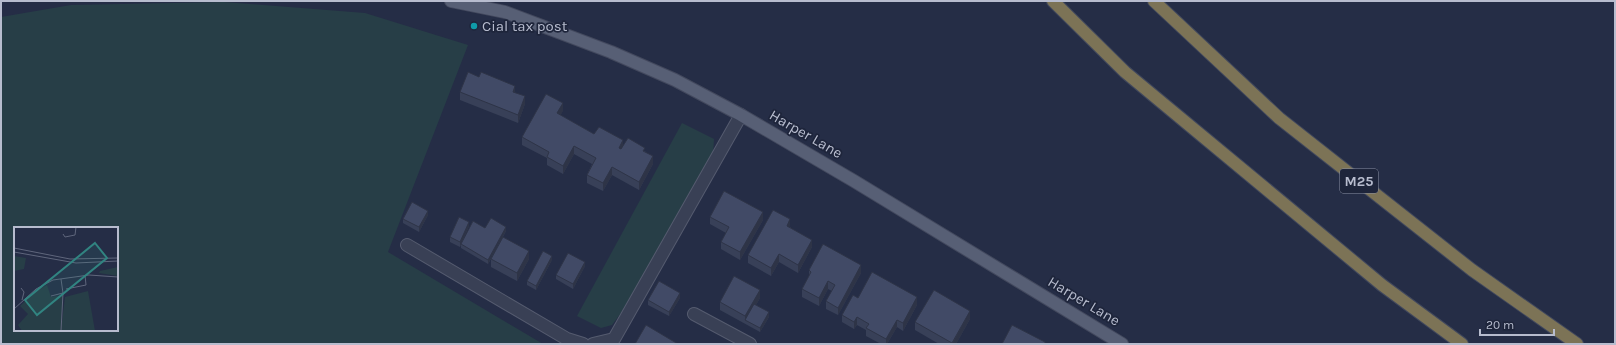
<svg xmlns="http://www.w3.org/2000/svg" width="1616" height="345" font-family="Karla,sans-serif">
	<rect width="100%" height="100%" fill="#252d46"/>
	<g fill="#273e47" fill-rule="evenodd">
		<path d="M224,2L365,13L468,45L388,252L543,344H1V17L71,5ZM15,228H117V330H15Z"/>
		<path d="M682,123L714,139L713,155L621,313L612,325L601,328L577,316Z"/>
	</g>
	<g fill="none" stroke-linecap="round" stroke-linejoin="round">
		<defs>
			<g id="minor">
				<path d="M407,245L567,339L583,344"/>
				<path d="M694,314L750,344"/>
				<path d="M593,344L614,339L741,115"/>
			</g>
			<path id="major" d="M451,1L505,12L611,52L675,80L741,115L854,181L1122,344"/>
			<g id="highway">
				<path d="M1053,1L1125,72L1382,285L1462,344"/>
				<path d="M1154,1L1279,118L1472,270L1577,344"/>
			</g>
		</defs>
		<use href="#minor" stroke="#555b6f" stroke-width="14"/>
		<use href="#major" stroke="#43495e" stroke-width="14"/>
		<use href="#highway" stroke="#41485d" stroke-width="14"/>
		<use href="#minor" stroke="#394055" stroke-width="12"/>
		<use href="#major" stroke="#575f75" stroke-width="12"/>
		<use href="#highway" stroke="#7c7356" stroke-width="12"/>
	</g>
	<g fill="#384058">
		<path d="M460,92L515,93L525,104L518,123L460,100Z"/>
		<path d="M563,111L560,115L594,134L623,146L645,151L653,164L639,190L612,175L603,191L587,183V175L592,164L574,154L563,174L547,165V158L522,145V137Z"/>
		<path d="M428,215L419,232L403,223V219Z"/>
		<path d="M710,217L763,220L740,260L721,249V242L726,233L710,224Z"/>
		<path d="M469,226L464,238L485,228L506,231L503,237L529,259L517,281L491,267V259L488,264L461,248V245L460,247L450,242V237Z"/>
		<path d="M790,227L812,247L798,273L779,262L771,276L748,263V255Z"/>
		<path d="M552,260L536,290L527,285V281Z"/>
		<path d="M585,266L573,289L556,279V275Z"/>
		<path d="M809,270L861,273L838,315L826,309V301L832,291L828,289L819,306L802,297V289L809,277Z"/>
		<path d="M680,298L669,316L648,305V300Z"/>
		<path d="M760,298L756,305L769,317L760,332L720,310V302Z"/>
		<path d="M858,298L917,305L903,331L897,327L887,344H881L866,336V330L857,325L854,329L842,322V315Z"/>
		<path d="M970,319L956,344H939L915,330V322Z"/>
	</g>
	<g fill="#2e3447">
		<path d="M515,86V94L513,92Z"/>
		<path d="M525,96V104L518,123V115Z"/>
		<path d="M563,103V111L557,121V113Z"/>
		<path d="M623,140V148L619,156V148Z"/>
		<path d="M574,146V154L563,174V166Z"/>
		<path d="M653,156V164L639,190V182Z"/>
		<path d="M612,167V175L603,191V183Z"/>
		<path d="M428,211V215L419,232V227Z"/>
		<path d="M763,212V220L740,260V252Z"/>
		<path d="M790,219V227L787,226Z"/>
		<path d="M469,222V226L461,244L460,247V242Z"/>
		<path d="M506,227V231L488,264V260Z"/>
		<path d="M812,240V247L798,273V265Z"/>
		<path d="M529,251V259L517,281V273Z"/>
		<path d="M779,254V262L771,276V268Z"/>
		<path d="M552,256V260L536,290V286Z"/>
		<path d="M585,262V266L573,289V284Z"/>
		<path d="M861,265V273L838,315V308Z"/>
		<path d="M828,281V289L819,306V298Z"/>
		<path d="M760,290V298L747,321L745,320V316Z"/>
		<path d="M680,293V298L669,316V312Z"/>
		<path d="M917,297V305L903,331V323Z"/>
		<path d="M970,311V319L956,344H952Z"/>
		<path d="M769,312V317L760,332V328Z"/>
		<path d="M857,317V325L854,329V322Z"/>
		<path d="M897,320V327L887,344H886V339Z"/>
	</g>
	<g fill="#414a66" stroke="#2e3447">
		<path d="M468,72L479,77L481,72L515,86L513,92L525,96L518,115L460,92Z"/>
		<path d="M546,94L563,103L557,113L594,134L599,127L623,140L619,148L621,149L628,138L645,148L643,151L653,156L639,182L612,167L603,183L587,175L596,158L574,146L563,166L547,157L549,152L522,137Z"/>
		<path d="M724,191L763,212L740,252L721,242L729,227L710,217Z"/>
		<path d="M412,202L428,211L419,227L403,219Z"/>
		<path d="M773,210L790,219L787,226L812,240L798,265L779,254L771,268L748,255Z"/>
		<path d="M459,217L469,222L460,242L450,237Z"/>
		<path d="M491,218L506,227L488,260L461,244L473,221L485,228Z"/>
		<path d="M503,237L529,251L517,273L491,259Z"/>
		<path d="M823,244L861,265L838,308L826,301L835,285L828,281L819,298L802,289L811,272L809,270Z"/>
		<path d="M543,251L552,256L536,286L527,281Z"/>
		<path d="M568,253L585,262L573,284L556,275Z"/>
		<path d="M872,272L917,297L903,323L897,320L886,339L866,328L869,324L857,317L854,322L842,315L853,295L858,298Z"/>
		<path d="M734,276L760,290L745,316L720,302Z"/>
		<path d="M659,281L680,293L669,312L648,300Z"/>
		<path d="M934,290L970,311L952,343L915,322Z"/>
		<path d="M754,304L769,312L760,328L745,320Z"/>
		<path d="M646,325L678,344H635Z"/>
		<path d="M1012,325L1045,342V344H1002Z"/>
	</g>
	<circle fill="#0f9aa8" stroke="#1e253b" stroke-width="1.5" cx="474" cy="26" r="4"/>
	<g text-anchor="middle" dominant-baseline="central" stroke-width="3.5" stroke-linejoin="round" paint-order="stroke">
		<rect fill="#1e253b" stroke="#898fa2" stroke-width="1" x="1340" y="169" width="38" height="24" rx="3"/>
		<g font-size="14" font-weight="bold" fill="#b7bcce">
			<text x="1359" y="181">M25</text>
		</g>
		<g font-size="15" fill="#b7bcce" stroke="#1e253b" text-anchor="start">
			<text x="482" y="26">Cial tax post</text>
		</g>
		<g font-size="15" fill="#b7bcce" stroke="#1e253b">
			<text transform="translate(806 134) rotate(30)">Harper Lane</text>
			<text transform="translate(1084 301) rotate(31)">Harper Lane</text>
		</g>
	</g>
	<g transform="translate(14 227)">
		<rect width="104" height="104" fill="#252d46"/>
		<path d="M0,29L12,31L10,42L0,44ZM104,40V49L85,46L86,44ZM33,58L37,70L49,68L47,103L51,70L74,64L81,104H8L4,98L14,87L6,79L21,65Z" fill="#273e47"/>
		<path fill="none" stroke="#5f667c" stroke-width="1" d="M49,7L51,10L61,8L62,0M0,21L56,32L104,31M0,25L62,36L104,34M7,61L10,65L8,73M52,62L72,58L71,48M37,69L49,66L47,52M0,82L22,62L39,53L75,48L104,50M47,104L49,66"/>
		<path fill="#318481" fill-opacity="0.15" stroke="#318481" stroke-width="2" d="M81,16L93,31L23,88L11,73Z"/>
		<rect width="104" height="104" fill="none" stroke="#b7bcce" stroke-width="2"/>
	</g>
	<rect width="1616" height="345" fill="none" stroke="#b7bcce" stroke-width="4"/>
	<path d="M1480 329v6h74v-6" fill="none" stroke="#b7bcce" stroke-width="2"/>
	<text x="1486" y="329" font-size="12" fill="#b7bcce" stroke="#1e253b" stroke-width="3" paint-order="stroke">20 m</text>
</svg>
